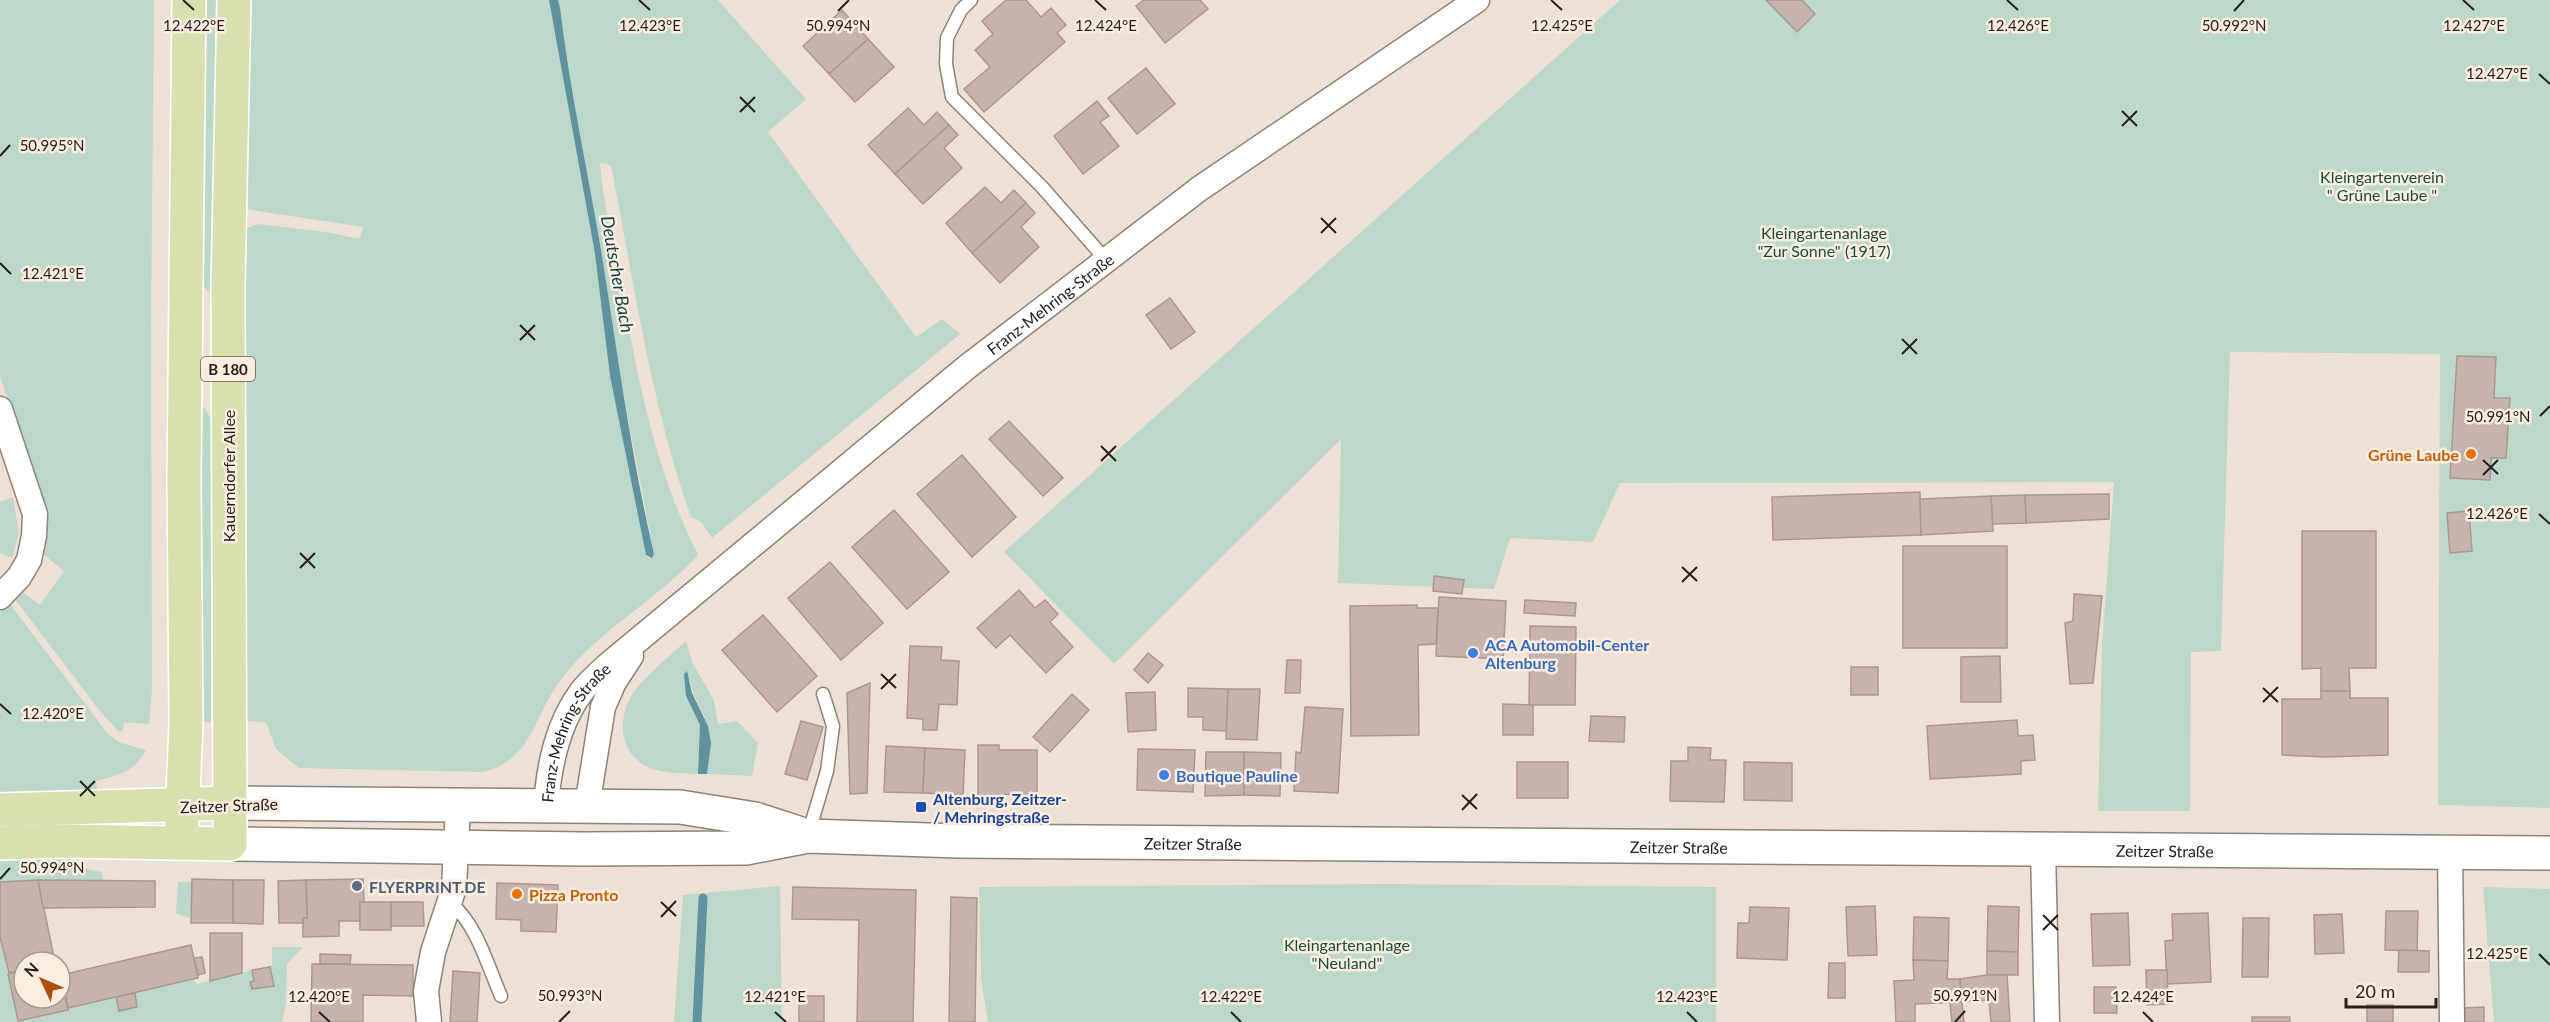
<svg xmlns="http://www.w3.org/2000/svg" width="2550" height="1022" font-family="Lato,sans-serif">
	<rect width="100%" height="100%" fill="#eee0d4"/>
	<g fill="#bcd8cb">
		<path d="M0,0H154L151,322L152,688L149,724L124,722L123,731L119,732L99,710L15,599L22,592L40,605L64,571L42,553L38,489L0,376Z"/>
		<path d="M204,0H216L213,285L211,292H208L204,286L202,261Z"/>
		<path d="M249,0H549L595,254L610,376L646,555L649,558L654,554L620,376L606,280L568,71L558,0H718L806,99L768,132L916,337L942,319L960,334L712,538L701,522L691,517C651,404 634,283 611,165L600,163C603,202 613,241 620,280C637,374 654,468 698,555C657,600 599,630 562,678C534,714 532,762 482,772L299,768L276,749L266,722L245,721V229L257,224L326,232L359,239L364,227L251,210L246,207Z"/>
		<path d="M1620,0H2550V808L2438,805L2440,354L2230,352L2221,651L2191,652L2190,811H2098L2102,646L2114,482L1620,483L1593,542L1510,538L1494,589L1338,583L1341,439L1114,664L1004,552Z"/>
		<path d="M204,407L213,422L211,722H199L201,412Z"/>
		<path d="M13,497L19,533L12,558L0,553V502Z"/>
		<path d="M10,604L108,734L121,743L146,750C132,773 122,774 96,781L97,790L0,792V612Z"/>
		<path d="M686,641L692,662L714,700L718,724L737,721L758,743L752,776L707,774C708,758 712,743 708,727C703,709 692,698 690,678L686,696L700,725L698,774C681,773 659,774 644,765C616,748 618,712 637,688C651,670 670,656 686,641Z"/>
		<path d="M78,857V867L102,872L103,880L0,882V859Z"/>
		<path d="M178,882H192L191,919L176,913Z"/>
		<path d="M1388,884L1716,887V1022H988L981,979L979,887Z"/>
		<path d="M780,886L782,1022H674L683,895Z"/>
		<path d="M2483,887L2550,889V1022H2494Z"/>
		<path d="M0,937L18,1021L116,997L119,1011L137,1007L135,993L193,980L197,984L272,965V947H303L287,964L286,1004L282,1022H0Z"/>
	</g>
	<g fill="#60919e">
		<path d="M549,0H558L560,8C571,100 592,190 606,281C620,372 633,464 654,554L652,558L646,555L610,376L595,254Z"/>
		<path d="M687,671L692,693L708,726L711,743L707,774H698L700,725L686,696L684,674Z"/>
	</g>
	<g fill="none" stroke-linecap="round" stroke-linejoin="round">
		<path stroke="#60919e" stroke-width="9" d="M697,1022L703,898"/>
	</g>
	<g fill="#c5b3ad" stroke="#a99892" stroke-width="1.5">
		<path d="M1006,0H1026L1041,17L1051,8L1066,25L1057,33L1065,42L984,112L964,89L990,67L975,50L993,34L982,21Z"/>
		<path d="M1144,0H1200L1208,9L1165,43L1136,6Z"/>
		<path d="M1766,0H1802L1815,14L1797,32Z"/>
		<path d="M842,10L868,39L829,74L803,46Z"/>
		<path d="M868,39L894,67L855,102L829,74Z"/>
		<path d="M1146,68L1175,104L1137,134L1108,98Z"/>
		<path d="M1097,101L1109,116L1100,122L1119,146L1083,174L1054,136Z"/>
		<path d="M908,108L924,125L937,112L949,125L895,174L868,145Z"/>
		<path d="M949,125L958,135L944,148L962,168L923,204L895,174Z"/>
		<path d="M985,187L1001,203L1014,190L1026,203L972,253L946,223Z"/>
		<path d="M1026,203L1035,213L1021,227L1039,247L1000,283L972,253Z"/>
		<path d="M1170,298L1195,332L1171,349L1146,315Z"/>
		<path d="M2457,356L2496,357L2494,398H2510L2506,458H2491L2490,480L2450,478Z"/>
		<path d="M1009,421L1063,478L1043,496L989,439Z"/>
		<path d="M962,455L1016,517L972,557L917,494Z"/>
		<path d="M1920,492L1921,535L1773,540L1772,497Z"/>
		<path d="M2109,494V519L2026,523L2025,495Z"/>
		<path d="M2025,495L2026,523L1992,524L1991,496Z"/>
		<path d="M1991,496L1993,531L1921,535L1920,499Z"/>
		<path d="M894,510L949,572L907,609L852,547Z"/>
		<path d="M2469,511L2472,551L2450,553L2447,513Z"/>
		<path d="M2302,531H2376V668H2349L2350,691H2321V668L2302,669Z"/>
		<rect x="1903" y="546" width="104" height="102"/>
		<path d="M830,562L883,623L841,660L788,598Z"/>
		<path d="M1434,576L1464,580L1462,594L1433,591Z"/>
		<path d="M1019,590L1035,608L1045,600L1058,614L1050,622L1073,647L1046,673L1010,635L996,648L977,628Z"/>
		<path d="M2074,594L2102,596L2093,683L2070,684L2065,623L2073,621Z"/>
		<path d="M1439,597L1506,601L1503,659L1436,656Z"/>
		<path d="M1525,600L1576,603L1575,616L1524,613Z"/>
		<path d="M1417,605V608H1438L1436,644L1418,645L1419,735L1351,736L1350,606Z"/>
		<path d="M763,615L817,676L777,712L722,650Z"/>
		<path d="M1530,626L1576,627L1575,705H1529Z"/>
		<path d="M910,646L942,647L941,660L959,661L957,705L939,704L937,730H923V719L907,718Z"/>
		<path d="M1148,653L1163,665L1148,683L1134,670Z"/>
		<path d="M2000,656L2001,702H1961V657Z"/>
		<path d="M1287,660H1301L1300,693H1285Z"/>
		<rect x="1851" y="667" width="27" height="28"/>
		<path d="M870,683L867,793L850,794L847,693Z"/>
		<path d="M1188,688L1228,689L1227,731L1203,730V717H1188Z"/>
		<path d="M1228,689H1260L1257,740L1226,739Z"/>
		<path d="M2321,691H2350V698H2388V755L2325,757L2282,755V699H2321Z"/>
		<path d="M1155,692L1156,730L1128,732L1126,693Z"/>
		<path d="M1072,694L1089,710L1050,752L1033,737Z"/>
		<path d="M1503,704L1533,705V735H1503Z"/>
		<path d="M1305,707L1343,709L1338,793L1294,791L1296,752L1301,753Z"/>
		<path d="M1591,716L1625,717L1624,742L1589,741Z"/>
		<path d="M2017,720L2018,736L2033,735L2035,760L2021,761V774L1930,779L1927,726Z"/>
		<path d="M801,721L823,727L807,780L785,774Z"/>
		<path d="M978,745H999V750H1037V794L978,795Z"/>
		<path d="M886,746L925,748L923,793L884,792Z"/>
		<path d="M1688,747L1711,748L1710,760H1726L1724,802L1670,801L1671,761H1688Z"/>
		<path d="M925,748L965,750L963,795L923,793Z"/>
		<path d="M1138,749L1195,750L1193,792L1137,790Z"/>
		<path d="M1206,752H1244V795L1205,796Z"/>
		<path d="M1244,752L1281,753L1280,796L1244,795Z"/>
		<rect x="1517" y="762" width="51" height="36"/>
		<path d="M1744,762L1792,763V801L1744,800Z"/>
		<path d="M192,879L233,880V923H191Z"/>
		<path d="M363,879L364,902H360V921H339V936L303,937V918H307L306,880Z"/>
		<path d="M38,880L55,962H24V970L9,973L0,937V882Z"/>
		<path d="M38,880L155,881V907L43,908Z"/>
		<path d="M233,880H264L263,924L233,923Z"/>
		<path d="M306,880L307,918H303V923H279L278,881Z"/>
		<path d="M497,883L558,885L556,932L521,931V920L496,919Z"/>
		<path d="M793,887L916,890L913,1022H857L859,920L792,919Z"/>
		<path d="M951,897L977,898L975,1022H949Z"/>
		<rect x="360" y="902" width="31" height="28"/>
		<path d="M391,902H423L424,926H391Z"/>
		<path d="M1875,906L1877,955L1848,956L1846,907Z"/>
		<path d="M1988,906L2019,907L2018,952L1987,951Z"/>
		<path d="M1750,907L1789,908L1787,960L1737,958L1738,923H1749Z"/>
		<path d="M2386,911H2418L2417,951L2385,950Z"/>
		<path d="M2128,913L2130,965L2093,966L2091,914Z"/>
		<path d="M2208,913L2211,982L2167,984L2165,941L2173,940L2172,914Z"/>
		<path d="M2342,914L2344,953L2315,954L2314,915Z"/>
		<path d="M1914,917L1949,918L1948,961L1913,960Z"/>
		<path d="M2243,918H2269L2268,977H2242Z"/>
		<path d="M210,933H242V973L210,981Z"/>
		<path d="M191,945L198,978L68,1008L61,975Z"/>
		<path d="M2399,950L2429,951V972H2398Z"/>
		<path d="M1987,951L2018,952V975H1987Z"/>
		<path d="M320,954L351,955L350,964H320Z"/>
		<path d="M202,957L205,973L198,975L194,958Z"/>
		<path d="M1913,960L1948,961L1947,979H1960L1962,1002L1915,1004V1022H1896L1894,981L1914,980Z"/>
		<path d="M1829,963H1845V998H1828Z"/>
		<path d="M312,964L413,965V996L363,995V1022H311Z"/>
		<path d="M270,967L274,986L252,989L250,982L254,981L252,970Z"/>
		<path d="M24,970V998H60V972L68,1010L18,1021L8,974Z"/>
		<path d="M2146,970H2167L2168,1004L2147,1005Z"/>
		<path d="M453,971L480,973L477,1022H450Z"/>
		<path d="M1987,975H2007L2010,1022H1991L1989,1000L1962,1002L1960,979Z"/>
		<path d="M2094,987H2116L2117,1013H2094Z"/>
		<path d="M135,993L137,1007L119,1011L116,997Z"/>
		<rect x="799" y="996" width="25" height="26"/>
		<path d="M1962,1002L1964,1022H1952L1950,1003Z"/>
		<rect x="2367" y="1005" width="26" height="17"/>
		<path d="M2484,1007V1022H2461V1008Z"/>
		<rect x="2252" y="1017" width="38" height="5"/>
	</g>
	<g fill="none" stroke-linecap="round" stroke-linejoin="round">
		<defs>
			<g id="service">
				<path d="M971,0L961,10L947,38L946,64L952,97L1042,187L1106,260"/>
				<path d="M808,835L827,771L833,726L823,694"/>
				<path d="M450,902C477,925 487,964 501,996"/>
			</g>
			<g id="minor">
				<path d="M0,409L35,514L34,536L29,560L19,577L0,597"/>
				<path id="s1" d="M546,805C549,766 557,724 582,691C589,682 599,673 608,665L967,367L1199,189L1477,0"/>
				<path d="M587,806L603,707L614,682L631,656"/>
				<path d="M2043,850L2047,1022"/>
				<path d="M2450,851L2452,1022"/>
				<path d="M429,1022L426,991L433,952L454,888L458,805"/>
			</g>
			<g id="secondary">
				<path d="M230,803L680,807L755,819L804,835"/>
				<path id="s2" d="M230,844L583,849L746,848L808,836L959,841L2550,853"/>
			</g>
			<g id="primary">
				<path d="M0,810L230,803"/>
				<path d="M0,843L64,841L230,844L228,286L234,0"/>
				<path d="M181,843L186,723L184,479L189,0"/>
			</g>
		</defs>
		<use href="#service" stroke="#8f8378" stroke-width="15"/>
		<use href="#minor" stroke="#8f8378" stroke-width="27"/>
		<use href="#secondary" stroke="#8f8378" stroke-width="36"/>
		<use href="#primary" stroke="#fff" stroke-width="36"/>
		<use href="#service" stroke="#fff" stroke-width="12"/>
		<use href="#minor" stroke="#fff" stroke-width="24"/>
		<use href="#secondary" stroke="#fff" stroke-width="33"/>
		<use href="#primary" stroke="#d9e0af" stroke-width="33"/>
	</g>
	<path fill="none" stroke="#25201c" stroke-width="2" d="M183,0L194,10M639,0L650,10M1095,0L1106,10M1551,0L1562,10M2007,0L2018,10M2463,0L2474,10M838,11L849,0M2234,11L2244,0M2539,74L2550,84M740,97L755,112M2122,111L2137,126M740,112L755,97M2122,126L2137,111M0,156L10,145M1321,218L1336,233M1321,233L1336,218M0,263L11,274M520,325L535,340M1902,339L1917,354M520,340L535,325M1902,354L1917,339M2540,416L2550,406M1101,446L1116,461M2483,460L2498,474M1101,461L1116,446M2483,475L2498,460M2539,514L2550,524M300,553L315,568M1682,567L1697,581M300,568L315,553M1682,582L1697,567M881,674L896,688M2263,688L2278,702M881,689L896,674M2263,702L2278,687M0,704L11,714M80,781L95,796M1462,795L1477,809M80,796L95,781M1462,810L1477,794M0,879L10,868M661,902L676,916M2043,915L2058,930M661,917L676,901M2043,930L2058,915M2539,954L2550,965M319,1012L330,1022M775,1012L786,1022M1231,1012L1241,1022M1687,1012L1697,1022M2143,1012L2153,1022M559,1022L570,1011M1955,1022L1965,1011"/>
	<g fill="#e8710a" stroke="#fcede1" stroke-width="2">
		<circle cx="2471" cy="454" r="6"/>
		<circle cx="517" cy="894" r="6"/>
	</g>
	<g fill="#3f7fe0" stroke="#fcede1" stroke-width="2">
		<circle cx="1473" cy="653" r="6"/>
		<circle cx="1164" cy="775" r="6"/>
	</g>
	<rect fill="#1a4fb4" stroke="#fcede1" stroke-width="2" x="915" y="801" width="12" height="12" rx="3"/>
	<circle fill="#5c6f8a" stroke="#fcede1" stroke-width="2" cx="357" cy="886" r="6"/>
	<g text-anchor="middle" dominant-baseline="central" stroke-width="5" stroke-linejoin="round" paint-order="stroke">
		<rect fill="#fcede1" stroke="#665e57" stroke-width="1.5" x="201" y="357" width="54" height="24" rx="4.5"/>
		<g font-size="15" font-weight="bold" fill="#25201c">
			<text x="228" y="369">B 180</text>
		</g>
		<g font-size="16" fill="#154e39" stroke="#fcede1">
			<text x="2382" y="176">Kleingartenverein<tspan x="2382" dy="18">" Grüne Laube "</tspan></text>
			<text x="1824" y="232">Kleingartenanlage<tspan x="1824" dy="18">"Zur Sonne" (1917)</tspan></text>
			<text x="1347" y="944">Kleingartenanlage<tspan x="1347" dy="18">"Neuland"</tspan></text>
		</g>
		<g font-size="16" fill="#25201c" stroke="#fcede1">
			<text stroke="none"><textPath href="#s1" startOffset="729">Franz-Mehring-Straße</textPath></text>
			<text transform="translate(228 476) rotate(-90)">Kauerndorfer Allee</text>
			<text stroke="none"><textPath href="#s1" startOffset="80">Franz-Mehring-Straße</textPath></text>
			<text transform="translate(229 805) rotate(-2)">Zeitzer Straße</text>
			<text stroke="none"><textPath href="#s2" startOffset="964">Zeitzer Straße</textPath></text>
			<text stroke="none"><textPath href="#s2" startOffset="1450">Zeitzer Straße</textPath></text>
			<text stroke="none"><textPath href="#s2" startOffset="1936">Zeitzer Straße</textPath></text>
		</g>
		<g font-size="16" font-weight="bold" fill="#c56008" stroke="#fcede1" text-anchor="end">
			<text x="2459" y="454">Grüne Laube</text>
			<text x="529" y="894" text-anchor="start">Pizza Pronto</text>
		</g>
		<g font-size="16" font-weight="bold" fill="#366cbe" stroke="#fcede1" text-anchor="start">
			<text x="1485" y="644">ACA Automobil-Center<tspan x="1485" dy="18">Altenburg</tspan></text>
			<text x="1176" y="775">Boutique Pauline</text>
		</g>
		<g font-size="16" font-weight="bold" fill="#164399" stroke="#fcede1" text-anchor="start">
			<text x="933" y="798">Altenburg, Zeitzer-<tspan x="933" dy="18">/ Mehringstraße</tspan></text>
		</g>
		<g font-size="16" font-weight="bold" fill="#4e5e75" stroke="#fcede1" text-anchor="start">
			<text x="369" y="886">FLYERPRINT.DE</text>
		</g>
		<g font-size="18" font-style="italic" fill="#113f4a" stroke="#fcede1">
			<text transform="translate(618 274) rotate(80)">Deutscher Bach</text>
		</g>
	</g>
	<g font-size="15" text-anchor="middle" fill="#25201c" stroke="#fcede1" stroke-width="5" stroke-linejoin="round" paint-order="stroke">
		<text x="194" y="31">12.422°E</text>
		<text x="650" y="31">12.423°E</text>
		<text x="1106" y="31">12.424°E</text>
		<text x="1562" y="31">12.425°E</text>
		<text x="2018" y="31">12.426°E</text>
		<text x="2474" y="31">12.427°E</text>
		<text x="838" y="31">50.994°N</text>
		<text x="2234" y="31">50.992°N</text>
		<text x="2497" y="79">12.427°E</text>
		<text x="52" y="151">50.995°N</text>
		<text x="53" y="279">12.421°E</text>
		<text x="2498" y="422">50.991°N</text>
		<text x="2497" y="519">12.426°E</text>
		<text x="53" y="719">12.420°E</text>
		<text x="52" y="873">50.994°N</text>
		<text x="2497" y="959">12.425°E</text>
		<text x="570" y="1001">50.993°N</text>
		<text x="1965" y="1001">50.991°N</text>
		<text x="319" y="1002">12.420°E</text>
		<text x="775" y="1002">12.421°E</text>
		<text x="1231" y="1002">12.422°E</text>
		<text x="1687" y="1002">12.423°E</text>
		<text x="2143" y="1002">12.424°E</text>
	</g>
	<g transform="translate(42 980) rotate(314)"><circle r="28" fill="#fcede1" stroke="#a69b92" stroke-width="1.5"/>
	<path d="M0-4.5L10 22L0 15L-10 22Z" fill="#ae4d0e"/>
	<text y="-9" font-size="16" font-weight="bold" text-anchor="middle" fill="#25201c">N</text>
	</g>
	<path d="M2346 998v9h90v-9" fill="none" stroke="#25201c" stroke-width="3"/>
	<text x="2355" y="998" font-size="18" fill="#25201c" stroke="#fcede1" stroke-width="4.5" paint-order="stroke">20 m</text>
</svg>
